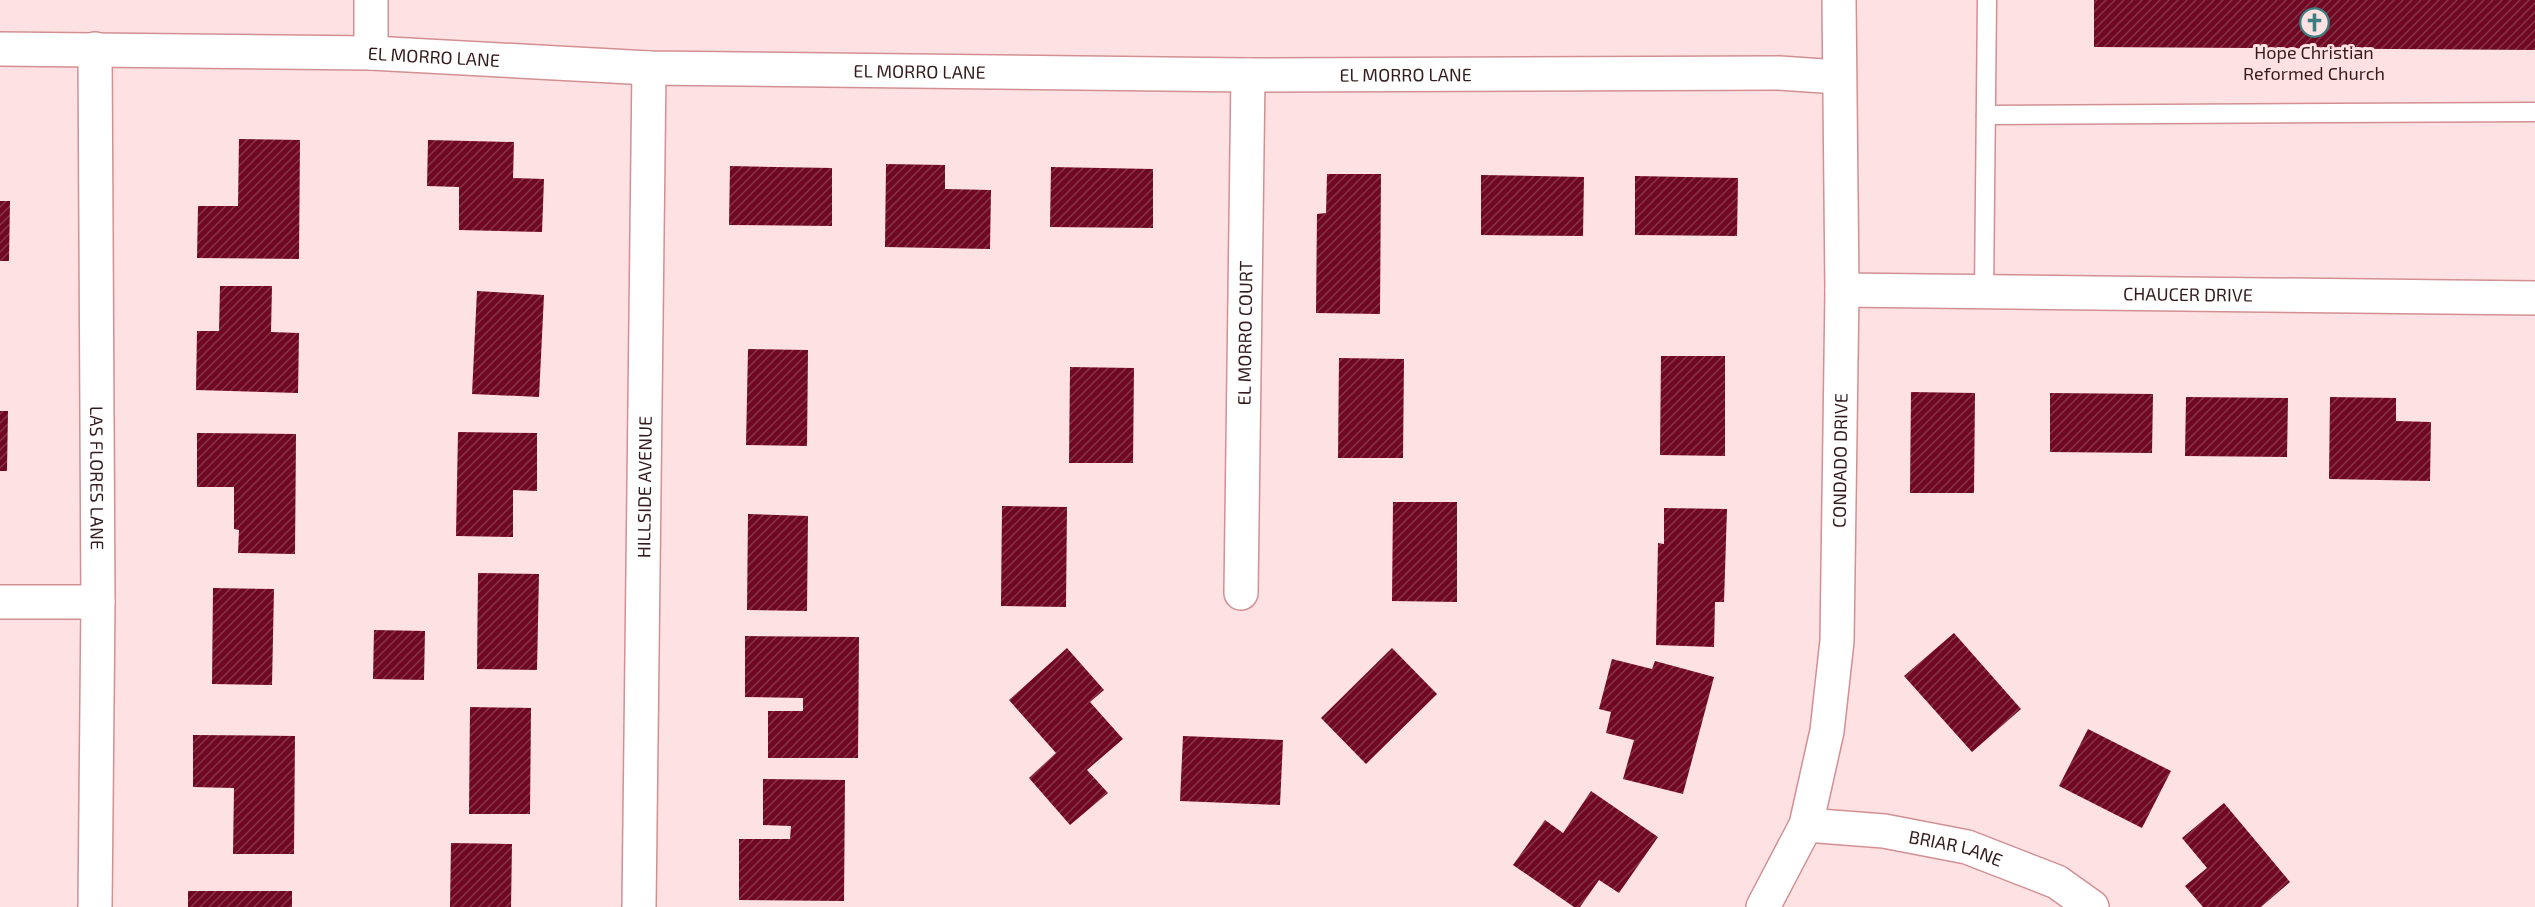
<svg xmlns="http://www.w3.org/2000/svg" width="2535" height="907" font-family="'Exo 2',sans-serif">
	<defs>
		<pattern id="building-hatch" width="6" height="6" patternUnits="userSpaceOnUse" patternTransform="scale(1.5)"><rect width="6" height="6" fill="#700823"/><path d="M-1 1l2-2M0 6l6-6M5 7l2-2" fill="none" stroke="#843549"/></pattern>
	</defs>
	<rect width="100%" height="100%" fill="#fee1e2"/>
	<g fill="url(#building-hatch)">
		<path d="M2094,0H2535V50L2094,47Z"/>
		<path d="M239,139L300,140L299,259L197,258L198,206H238Z"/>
		<path d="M428,140L514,142L513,178L544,179L542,232L459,230V187L427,186Z"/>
		<path d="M886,164L945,165V189L991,190L990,249L885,247Z"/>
		<path d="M730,166L832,168V226L729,225Z"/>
		<path d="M1051,167L1153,169V228L1050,227Z"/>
		<path d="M1327,174H1381L1380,314L1316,313L1317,214L1326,213Z"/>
		<path d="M1481,175L1584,177L1583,236L1481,235Z"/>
		<path d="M1635,176L1738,178L1737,236L1635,235Z"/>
		<path d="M0,201H10L9,261H0Z"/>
		<path d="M220,286H272L271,332L299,333L298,393L196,390L197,331H219Z"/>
		<path d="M477,291L544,295L539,397L472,394Z"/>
		<path d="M748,349L808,350L807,446L746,445Z"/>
		<path d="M1661,356H1725V456L1660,455Z"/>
		<path d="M1339,358L1404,359L1403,458H1338Z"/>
		<path d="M1070,367L1134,368L1133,463H1069Z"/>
		<path d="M1911,392L1975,393L1974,493H1910Z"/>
		<path d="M2050,393L2153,394L2152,453L2050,452Z"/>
		<path d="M2186,397L2288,398L2287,457L2185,456Z"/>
		<path d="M2330,397L2396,398V421L2431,422L2430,481L2329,479Z"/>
		<path d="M0,411H8L7,471H0Z"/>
		<path d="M458,432L537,433V491L513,490V537L456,536Z"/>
		<path d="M197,433L296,434L295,554L238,553L239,530L234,529V487H197Z"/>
		<path d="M1393,502H1457V602L1392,601Z"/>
		<path d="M1002,506L1067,507L1066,607L1001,606Z"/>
		<path d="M1664,508L1727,509L1724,602H1715L1714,647L1656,645L1658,543L1664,544Z"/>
		<path d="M748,514L808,516L807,611L747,610Z"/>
		<path d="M478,573L539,574L537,670L477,669Z"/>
		<path d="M213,588L274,589L272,685L212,684Z"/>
		<path d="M374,630L425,631L424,680L373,679Z"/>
		<path d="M1954,633L2021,709L1972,752L1904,676Z"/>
		<path d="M745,636L859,637L858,758H768V711H803V698L745,697Z"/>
		<path d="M1067,648L1104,690L1090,702L1123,739L1087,770L1108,793L1070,825L1029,778L1056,753L1009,700Z"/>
		<path d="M1392,648L1437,694L1366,764L1321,718Z"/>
		<path d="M1612,659L1652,669L1655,661L1714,677L1683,794L1623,779L1634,740L1606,733L1611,712L1599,709Z"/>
		<path d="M470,707L531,708L530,814H469Z"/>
		<path d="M2088,729L2171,771L2142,828L2059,786Z"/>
		<path d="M193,735L295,736L294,854H233L234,788L193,787Z"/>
		<path d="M1183,736L1283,740L1280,805L1180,801Z"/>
		<path d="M763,779L845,780L844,901L739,900V839H790L791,826L763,825Z"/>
		<path d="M1591,791L1658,837L1619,893L1599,880L1580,907H1574L1513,865L1545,820L1563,833Z"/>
		<path d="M2224,803L2290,882L2261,907H2203L2185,886L2207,868L2182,838Z"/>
		<path d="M451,843L512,844L511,907H450Z"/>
		<rect x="188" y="891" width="104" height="16"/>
	</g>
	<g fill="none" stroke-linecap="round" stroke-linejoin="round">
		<defs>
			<g id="lane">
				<path d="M1986,115L2535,112"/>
				<path d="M1984,293L1987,0"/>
			</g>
			<g id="street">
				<path id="s1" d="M0,49L371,53L649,68L1248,75L1779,73L1838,77"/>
				<path id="s2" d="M95,49L98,602L95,907"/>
				<path d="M371,53V0"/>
				<path id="s3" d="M1842,290L2535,298"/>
				<path id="s4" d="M1241,593L1248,75"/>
				<path d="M0,602H98"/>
				<path id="s5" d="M1806,825L1884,831L1967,847L2057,882L2092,907"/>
				<path id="s6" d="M639,907L649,68"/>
				<path id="s7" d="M1763,907L1806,825L1827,731L1837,641L1842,290L1839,0"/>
			</g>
		</defs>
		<use href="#lane" stroke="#d29094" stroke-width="21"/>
		<use href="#street" stroke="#d29094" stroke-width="36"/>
		<use href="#lane" stroke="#fff" stroke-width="18"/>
		<use href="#street" stroke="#fff" stroke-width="33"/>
	</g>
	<defs>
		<symbol id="church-ring" viewBox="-11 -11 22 22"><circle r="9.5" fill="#fee1e2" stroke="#398181" stroke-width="1.5"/><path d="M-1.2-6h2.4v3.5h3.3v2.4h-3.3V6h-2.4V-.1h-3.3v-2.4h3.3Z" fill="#398181"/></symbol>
	</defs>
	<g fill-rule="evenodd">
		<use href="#church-ring" x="2298" y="6" width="33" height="33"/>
	</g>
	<g text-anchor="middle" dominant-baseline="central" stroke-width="6" stroke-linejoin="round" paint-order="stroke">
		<g font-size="18" fill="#351b1d" stroke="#fee1e2">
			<text x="2314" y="52">Hope Christian<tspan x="2314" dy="21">Reformed Church</tspan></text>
		</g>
		<g font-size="18" fill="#351b1d" stroke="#fee1e2">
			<text stroke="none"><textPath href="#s1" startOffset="434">EL MORRO LANE</textPath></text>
			<text stroke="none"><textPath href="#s1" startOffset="920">EL MORRO LANE</textPath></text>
			<text stroke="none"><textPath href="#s1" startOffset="1406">EL MORRO LANE</textPath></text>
			<text stroke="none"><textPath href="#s3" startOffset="346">CHAUCER DRIVE</textPath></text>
			<text stroke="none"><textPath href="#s4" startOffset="260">EL MORRO COURT</textPath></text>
			<text stroke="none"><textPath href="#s7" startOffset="460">CONDADO DRIVE</textPath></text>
			<text stroke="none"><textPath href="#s2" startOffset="429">LAS FLORES LANE</textPath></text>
			<text stroke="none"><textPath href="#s6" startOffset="420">HILLSIDE AVENUE</textPath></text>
			<text stroke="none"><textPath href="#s5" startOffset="152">BRIAR LANE</textPath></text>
		</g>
	</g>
</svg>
